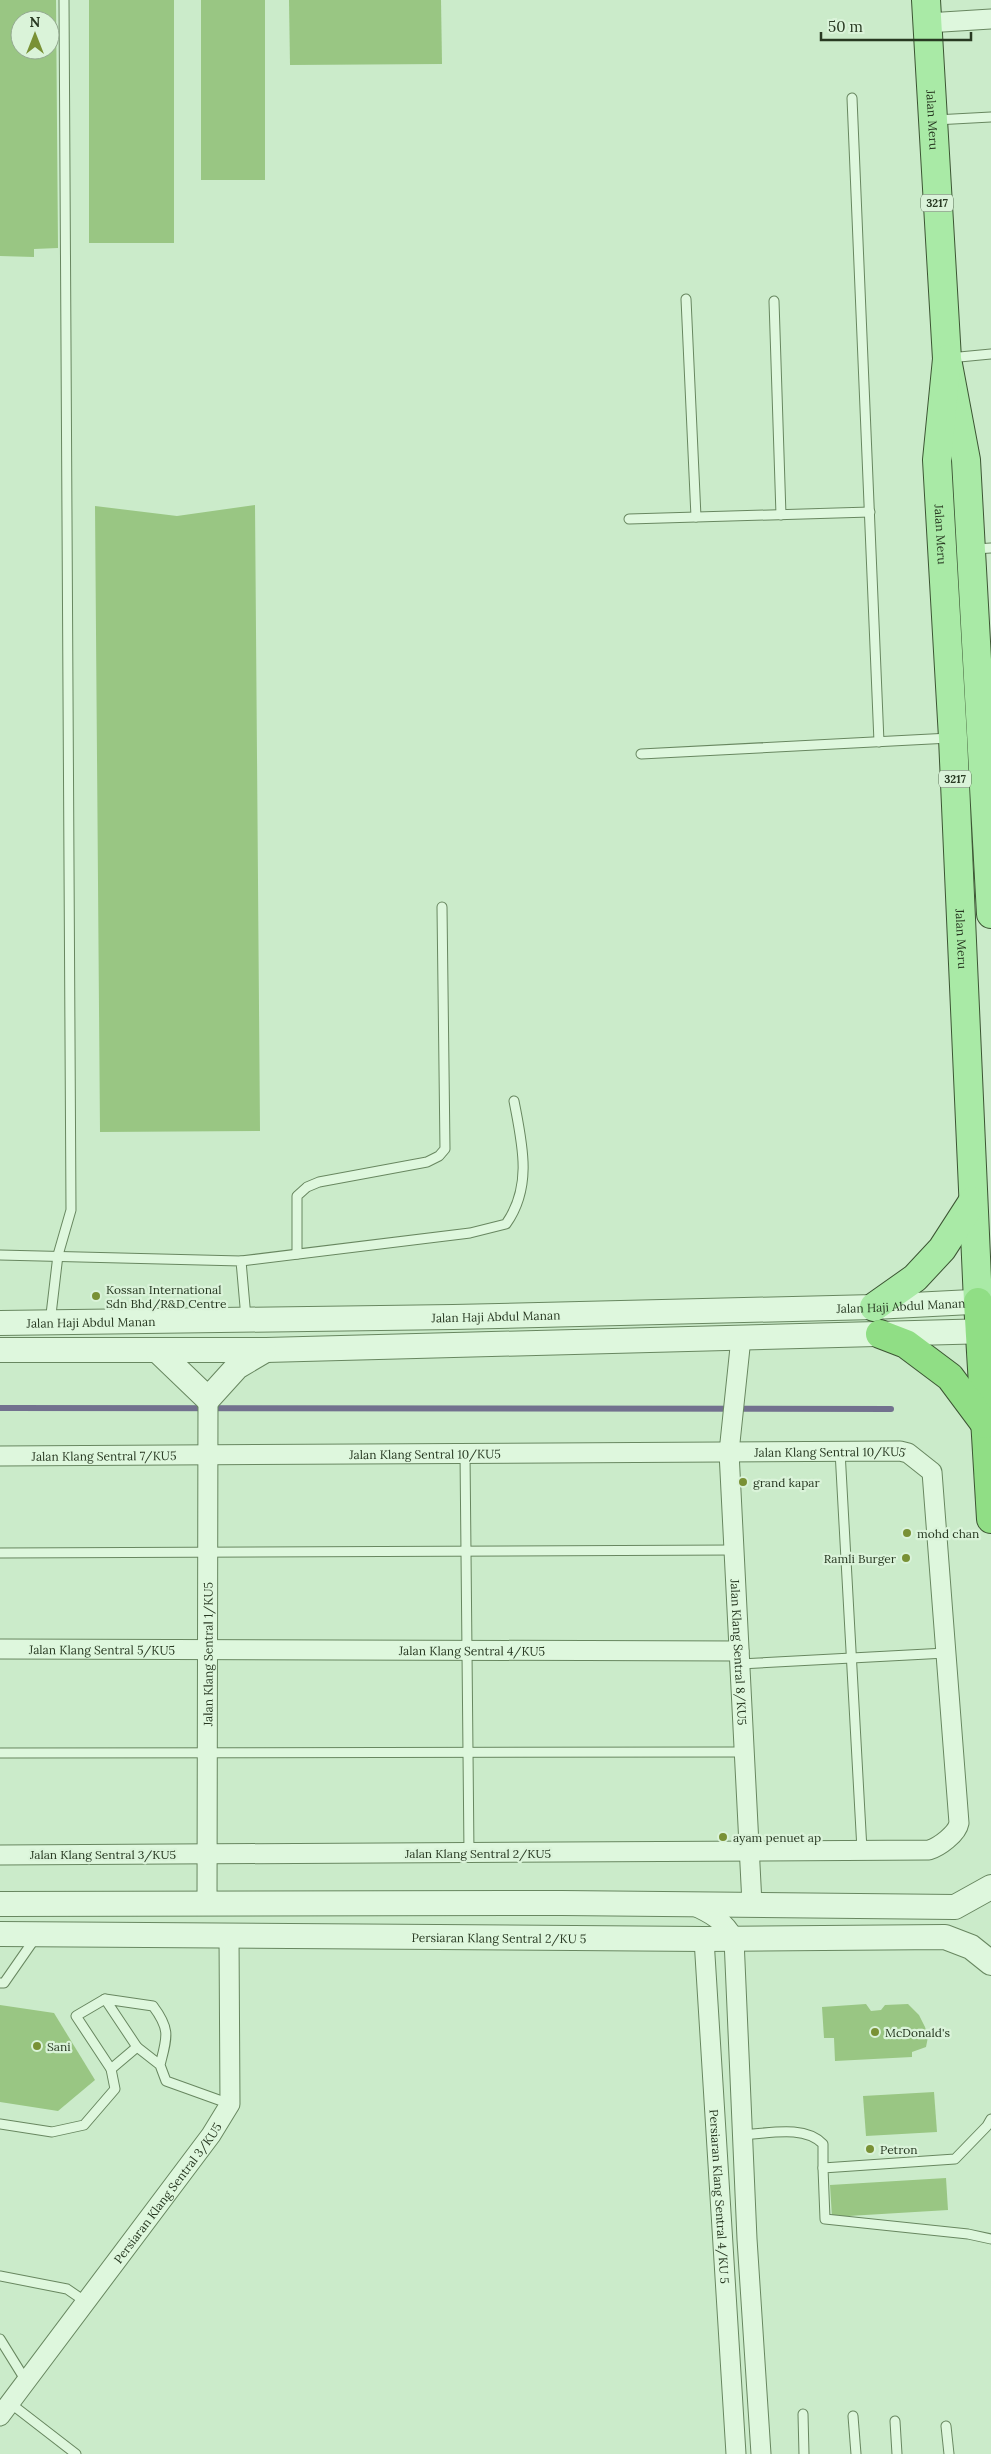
<svg xmlns="http://www.w3.org/2000/svg" width="991" height="2454" font-family="Lora,serif">
	<rect width="100%" height="100%" fill="#cbebca"/>
	<g fill="none" stroke-linecap="round" stroke-linejoin="round">
		<path stroke="#72718e" stroke-width="6" d="M0,1408L891,1409"/>
	</g>
	<g fill="#99c683" fill-rule="evenodd">
		<path d="M0,0H56L58,248L34,249V257L0,256ZM20,20H50V50H20Z"/>
		<rect x="89" y="0" width="85" height="243"/>
		<rect x="201" y="0" width="64" height="180"/>
		<path d="M289,0H441L442,64L290,65Z"/>
		<path d="M255,505L260,1131L100,1132L95,506L177,516Z"/>
		<path d="M866,2004L871,2011L881,2010L885,2005L908,2004L919,2015L925,2027L928,2037L926,2047L912,2052V2057L835,2061L834,2038H824L822,2007Z"/>
		<path d="M0,2005L54,2013L95,2080L58,2111L0,2102Z"/>
		<path d="M934,2092L937,2132L866,2136L863,2096Z"/>
		<path d="M946,2178L948,2210L832,2217L830,2185Z"/>
	</g>
	<g fill="none" stroke-linecap="round" stroke-linejoin="round">
		<defs>
			<g id="service">
				<path d="M852,98L879,742"/>
				<path d="M935,120L991,117"/>
				<path d="M686,299L696,517"/>
				<path d="M774,301L781,515"/>
				<path d="M949,358L991,354"/>
				<path d="M629,519L870,512"/>
				<path d="M975,549L991,548"/>
				<path d="M641,754L950,738"/>
				<path d="M297,1254V1196L307,1187L319,1182L427,1162L439,1156L445,1149L442,907"/>
				<path d="M0,1255L241,1261L246,1318"/>
				<path d="M241,1261L470,1233L506,1224C533,1186 522,1143 514,1101"/>
				<path d="M50,1323L58,1255L71,1210L64,0"/>
				<path d="M840,1451L862,1850"/>
				<path d="M465,1453L469,1853"/>
				<path d="M0,1553L734,1550"/>
				<path d="M740,1664L946,1653"/>
				<path d="M0,1753L744,1752"/>
				<path d="M0,1983H4L36,1937"/>
				<path d="M160,2065C167,2037 171,2030 153,2006L105,1999L137,2047L160,2065L166,2081L230,2104"/>
				<path d="M111,2069L137,2047"/>
				<path d="M991,2119L987,2126L955,2159L823,2168L825,2219L968,2234L991,2239"/>
				<path d="M0,2124L52,2132L84,2125L115,2089L111,2069L76,2016L105,1999"/>
				<path d="M741,2135C766,2134 804,2124 823,2144V2168"/>
				<path d="M0,2276L67,2289L86,2302"/>
				<path d="M0,2339L26,2381"/>
				<path d="M10,2403L76,2454"/>
				<path d="M803,2414L804,2454"/>
				<path d="M853,2416L856,2454"/>
				<path d="M895,2421L897,2454"/>
				<path d="M946,2426L949,2454"/>
			</g>
			<g id="minor">
				<path d="M927,23L991,19"/>
				<path id="s1" d="M741,1338L729,1452L752,1904"/>
				<path id="s2" d="M0,1456L900,1451L908,1453L932,1472L959,1823C957,1834 939,1847 929,1850L0,1855"/>
				<path id="s3" d="M0,1649L739,1651"/>
				<path id="s4" d="M207,1904L208,1399"/>
				<path d="M692,1905C710,1913 725,1921 734,1939L747,2239L761,2454"/>
				<path id="s5" d="M704,1939L736,2454"/>
				<path id="s6" d="M0,2416L211,2135L230,2104L229,1935"/>
			</g>
			<g id="tertiary">
				<path id="s7" d="M0,1323L453,1317L874,1307L991,1301"/>
				<path d="M0,1350H266L991,1331"/>
				<path d="M158,1351L208,1399L237,1367L264,1351"/>
				<path d="M0,1904L562,1903L955,1907L991,1887"/>
				<path id="s8" d="M0,1934L704,1939L945,1937L971,1947L991,1963"/>
			</g>
			<g id="primary">
				<path id="s9" d="M926,0L947,359L966,460L991,914"/>
				<path id="s10" d="M947,359L937,460L953,738L978,1302"/>
				<path d="M874,1307L915,1278L942,1249L973,1201"/>
			</g>
			<g id="trunk">
				<path d="M978,1302L991,1519"/>
				<path d="M880,1334L906,1344L950,1377L985,1424"/>
			</g>
		</defs>
		<use href="#service" stroke="#688760" stroke-width="11"/>
		<use href="#minor" stroke="#688760" stroke-width="21"/>
		<use href="#tertiary" stroke="#688760" stroke-width="26"/>
		<use href="#primary" stroke="#3c5533" stroke-width="30"/>
		<use href="#trunk" stroke="#3c5533" stroke-width="30"/>
		<use href="#service" stroke="#def7dd" stroke-width="9"/>
		<use href="#minor" stroke="#def7dd" stroke-width="19"/>
		<use href="#tertiary" stroke="#def7dd" stroke-width="24"/>
		<use href="#primary" stroke="#a9eaa6" stroke-width="28"/>
		<use href="#trunk" stroke="#90de85" stroke-width="28"/>
	</g>
	<g fill="#799135" stroke="#daf3d9" stroke-width="2">
		<circle cx="96" cy="1296" r="5"/>
		<circle cx="743" cy="1482" r="5"/>
		<circle cx="907" cy="1533" r="5"/>
		<circle cx="906" cy="1558" r="5"/>
		<circle cx="723" cy="1837" r="5"/>
		<circle cx="875" cy="2032" r="5"/>
		<circle cx="37" cy="2046" r="5"/>
		<circle cx="870" cy="2149" r="5"/>
	</g>
	<g text-anchor="middle" dominant-baseline="central" stroke-width="4.5" stroke-linejoin="round" paint-order="stroke">
		<g fill="#daf3d9" stroke="#5d7159" stroke-width="1">
			<rect x="921" y="194.5" width="32" height="17" rx="4"/>
			<rect x="939" y="770.5" width="32" height="17" rx="4"/>
		</g>
		<g font-size="11" font-weight="bold" fill="#283922">
			<text x="937" y="203">3217</text>
			<text x="955" y="779">3217</text>
		</g>
		<g font-size="12" fill="#283922" stroke="#daf3d9">
			<text stroke="none"><textPath href="#s9" startOffset="120">Jalan Meru</textPath></text>
			<text stroke="none"><textPath href="#s10" startOffset="176">Jalan Meru</textPath></text>
			<text stroke="none"><textPath href="#s10" startOffset="581">Jalan Meru</textPath></text>
			<text stroke="none"><textPath href="#s7" startOffset="901">Jalan Haji Abdul Manan</textPath></text>
			<text stroke="none"><textPath href="#s7" startOffset="496">Jalan Haji Abdul Manan</textPath></text>
			<text stroke="none"><textPath href="#s7" startOffset="91">Jalan Haji Abdul Manan</textPath></text>
			<text stroke="none"><textPath href="#s2" startOffset="425">Jalan Klang Sentral 10/KU5</textPath></text>
			<text stroke="none"><textPath href="#s2" startOffset="830">Jalan Klang Sentral 10/KU5</textPath></text>
			<text stroke="none"><textPath href="#s2" startOffset="104">Jalan Klang Sentral 7/KU5</textPath></text>
			<text stroke="none"><textPath href="#s3" startOffset="102">Jalan Klang Sentral 5/KU5</textPath></text>
			<text stroke="none"><textPath href="#s3" startOffset="472">Jalan Klang Sentral 4/KU5</textPath></text>
			<text stroke="none"><textPath href="#s1" startOffset="315">Jalan Klang Sentral 8/KU5</textPath></text>
			<text stroke="none"><textPath href="#s4" startOffset="250">Jalan Klang Sentral 1/KU5</textPath></text>
			<text x="478" y="1853">Jalan Klang Sentral 2/KU5</text>
			<text x="103" y="1854">Jalan Klang Sentral 3/KU5</text>
			<text stroke="none"><textPath href="#s8" startOffset="499">Persiaran Klang Sentral 2/KU 5</textPath></text>
			<text stroke="none"><textPath href="#s6" startOffset="279">Persiaran Klang Sentral 3/KU5</textPath></text>
			<text stroke="none"><textPath href="#s5" startOffset="258">Persiaran Klang Sentral 4/KU 5</textPath></text>
		</g>
		<g font-size="12" fill="#283922" stroke="#daf3d9" text-anchor="start">
			<text x="106" y="1289">Kossan International<tspan x="106" dy="14">Sdn Bhd/R&amp;D Centre</tspan></text>
			<text x="753" y="1482">grand kapar</text>
			<text x="917" y="1533">mohd chan</text>
			<text x="896" y="1558" text-anchor="end">Ramli Burger</text>
			<text x="733" y="1837">ayam penuet ap</text>
			<text x="885" y="2032">McDonald's</text>
			<text x="47" y="2046">Sani</text>
			<text x="880" y="2149">Petron</text>
		</g>
	</g>
	<g transform="translate(35 35)"><circle r="24" fill="#daf3d9" stroke="#93a990"/>
	<path d="M0-4L9 19L0 12L-9 19Z" fill="#799135"/>
	<text y="-8" font-size="14" font-weight="bold" text-anchor="middle" fill="#283922">N</text>
	</g>
	<path d="M821 32v8h150v-8" fill="none" stroke="#283922" stroke-width="2.5"/>
	<text x="828" y="32" font-size="15" fill="#283922" stroke="#daf3d9" stroke-width="4" paint-order="stroke">50 m</text>
</svg>
